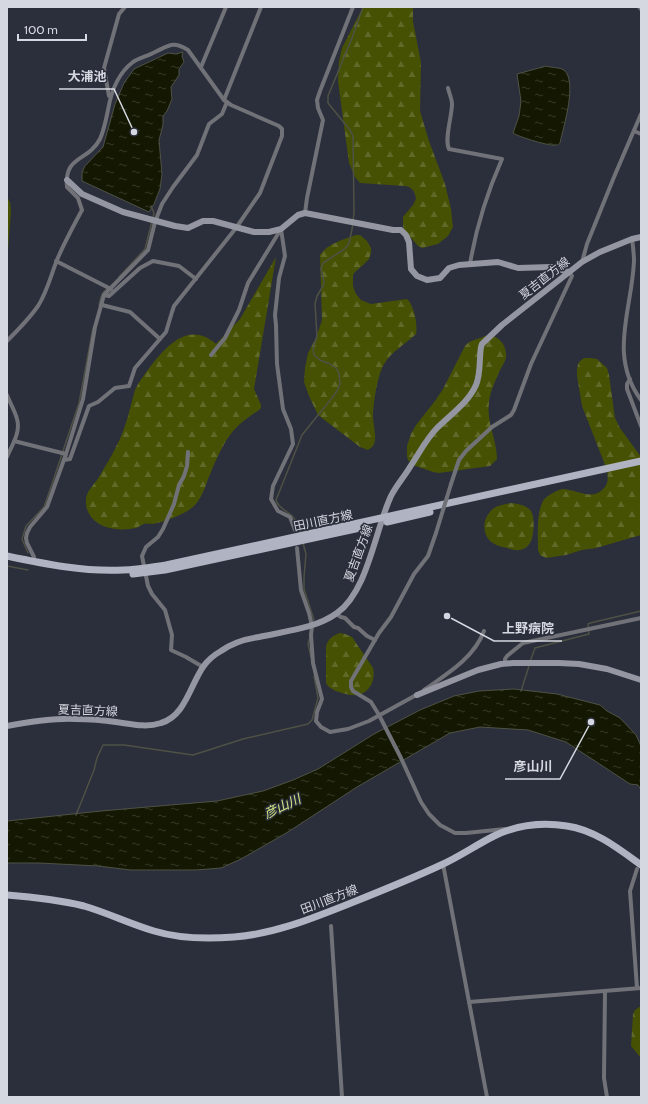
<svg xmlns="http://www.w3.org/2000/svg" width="648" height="1104" font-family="Cabin,'Noto Sans JP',sans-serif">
	<defs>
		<pattern id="forest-firs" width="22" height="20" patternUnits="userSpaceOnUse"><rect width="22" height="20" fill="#465104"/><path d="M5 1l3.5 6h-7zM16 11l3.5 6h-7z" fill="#606928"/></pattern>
		<pattern id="water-ripples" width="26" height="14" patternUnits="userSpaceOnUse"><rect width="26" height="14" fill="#141803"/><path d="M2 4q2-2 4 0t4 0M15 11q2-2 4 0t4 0" fill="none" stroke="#353927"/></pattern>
	</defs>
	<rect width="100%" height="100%" fill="#2b2e3b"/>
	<g fill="url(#forest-firs)">
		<path d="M363,7H413V21L421,63L420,111L429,141L445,184L451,209L453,227L448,236L438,244L422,248L418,246L405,231L403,227V217L413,205L416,199C415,191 412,187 405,186L360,183L355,177L349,163L338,81L339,61L342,48Z"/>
		<path d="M7,197L10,202L11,211L7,263Z"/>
		<path d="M356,235H360L367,241L371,248V253L369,259L363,265L355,272L353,275V286L356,294L361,300L371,304L407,299C414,305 418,325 416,334C400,349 385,354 379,377C376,386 373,407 373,416C373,423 377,438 374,444C373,447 370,448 368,450L360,447L318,415L309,396L304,382L305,368L308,353L316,338L322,320L320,255C328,243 343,240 356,235Z"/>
		<path d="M276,257L254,389L261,405V408L259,410C253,414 246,419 240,424C224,438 216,460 208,479C205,488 201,499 194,506C186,514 164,522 153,524C150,524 146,523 144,524C141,525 139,527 136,528C127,530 115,530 106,527C94,523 85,513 86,500C86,491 95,484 99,477C105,466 112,456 117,445C126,428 130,408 135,390L138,384C155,360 183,315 216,344L240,319Z"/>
		<path d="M488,335C498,336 505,343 506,353C507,359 503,365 500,370C496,380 490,391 489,402C486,421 497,440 497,459L490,466L439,473L433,472L413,465L408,460L407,456V446L411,434L416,425L435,401L443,389L465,346L469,342Z"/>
		<path d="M584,358H591L597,359L607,368L609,375L615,418L620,428L641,457V535L596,548L582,550L566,555L546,558L540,555L538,550C538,536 536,514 543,501C546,496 558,489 564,489C576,490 592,500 602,490C609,484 608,479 607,470L582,406L577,376V370L578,364L580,361Z"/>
		<path d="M511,503C519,504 526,505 531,511C535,517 534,535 531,541C529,546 524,550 519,550C515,551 511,549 507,548C501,547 495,545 490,541C481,532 483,516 494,508C499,505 505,504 511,503Z"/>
		<path d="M340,633L345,634L352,637L373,668C376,679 370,693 357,695C349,696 329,691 326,683V646C329,638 332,636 340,633Z"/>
		<path d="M641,1006V1058L631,1046L633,1014L635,1010Z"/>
	</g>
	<g fill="url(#water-ripples)" stroke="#4e5245">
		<path d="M183,52L182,56L184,62L179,69V75L171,87L172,99L167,111L163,116V125L159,140L162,174L160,189L154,204L149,212L82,181V172L85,166L103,147L115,104L124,83L134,69L168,53L176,54Z"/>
		<path d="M546,66C551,68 560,67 564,70C578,82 563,128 560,143C559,144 558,145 557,145C551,147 519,137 513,133L519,116L521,101L517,74Z"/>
		<path d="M514,689L557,694L600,705L607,711L620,718L636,735L641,746V790L638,785L630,784L566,742L528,730L480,727L450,733L357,787L288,832L241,859L221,868L196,870H131L98,866L39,863H7V821L101,811L217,801L263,791L293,780L318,769L374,734L420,710L454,696L479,691Z"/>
	</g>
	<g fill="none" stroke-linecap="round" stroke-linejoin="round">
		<g stroke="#4e5245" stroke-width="1.5">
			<path d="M151,206L154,213L153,218"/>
			<path d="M353,220L354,213L353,136L350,130L328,103V96L352,38L363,7"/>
			<path d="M119,277L145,249L152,221"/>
			<path d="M99,305C101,297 101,293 108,288"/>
			<path d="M301,534C300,527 297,521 292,516C286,510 278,508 276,500L302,435L310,425L332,398L337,391L340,384L339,373L336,368L330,364L320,360L314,355L313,349L317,336L315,304L317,296L323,286L324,282L321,269L323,263L343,250L349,244L353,224"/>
			<path d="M303,543L306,554L304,577V589L314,620"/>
			<path d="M28,553L22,539L26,526L44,507L52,484L79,403L93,328"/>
			<path d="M7,566L28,570"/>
			<path d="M310,637L308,644L311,657"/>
			<path d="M530,662L535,648L589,634L588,624L590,623L641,611"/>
			<path d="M521,691L529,666"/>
			<path d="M76,815L94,770L97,758L103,745H124L193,755L243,739L308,724L312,720L318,698L314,676"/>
		</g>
		<g stroke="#707278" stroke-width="4">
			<path d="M639,7L641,9"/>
			<path d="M201,67L226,7"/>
			<path d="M448,88C449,93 452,99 452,104C452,116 444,140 449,149L502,159C487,193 476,228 470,264"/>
			<path d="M109,96L104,68L119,14L125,7"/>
			<path d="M224,100L261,7"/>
			<path d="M634,131L641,134"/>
			<path d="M305,213L307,198L323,120L318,108L317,100L320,91L353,7"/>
			<path d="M281,229L285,256L279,278L275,315L276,325L277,364L283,409L291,429L293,444L273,486L271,499L278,511L290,517L295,530"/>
			<path d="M632,239C633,246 634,254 634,261C632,310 608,355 641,400"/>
			<path d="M56,261L107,287L111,289"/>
			<path d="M582,262L587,244L614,177L641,114"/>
			<path d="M104,295L109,296L140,268L153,261L179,266L196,279"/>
			<path d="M102,305L130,312L160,339"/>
			<path d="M7,341C18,330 29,319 38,306C47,292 51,275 57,260C64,243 73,227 82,210L78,198L67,187C64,155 88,162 100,139C104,130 106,120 108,110C111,92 117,74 133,62C139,58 148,56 155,52C170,45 173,41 188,50L224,100L231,105L279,126L282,129V136L260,193L236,228L174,306L172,312L166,332L135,368L129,386L115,388L98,402L89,406L70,459L64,460"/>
			<path d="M211,355L225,338L239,310L248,283L281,229"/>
			<path d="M630,379L627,384V389L641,426"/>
			<path d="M7,395C10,403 15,411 17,419C21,432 12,445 7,457"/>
			<path d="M14,441L66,454"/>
			<path d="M188,452L187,466L184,476L179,485L174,504L163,529L158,537L146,547L142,556L148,586L152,594L165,610L172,635L171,650L186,657L203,667"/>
			<path d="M451,484L459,460L466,451L492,427L511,415L514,410L531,364L572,276L569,272"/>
			<path d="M436,533L428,556L414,574L391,617L379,633L351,681V687L353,691L371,702L379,715L401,758L421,802L429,814L440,825L455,833H466L505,829"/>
			<path d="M297,548L301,590L309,613L312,626L311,635L313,663L322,699L317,712L316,721L321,727L330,732L348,729L369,721L418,694"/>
			<path d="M34,562V557L27,543L26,538L27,533L30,527L47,507L66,454L83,399L95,327L104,295L148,250L155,222L162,204L173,187L197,155L209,124L222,114L227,102"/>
			<path d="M336,614L341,617L345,618L354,627L358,628L367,636L375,640"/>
			<path d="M505,664V659L507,656L523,643L641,618"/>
			<path d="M424,690C447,674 474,658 484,631"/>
			<path d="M443,864L487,1097"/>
			<path d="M637,869L630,891L637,988"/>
			<path d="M331,926L342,1097"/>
			<path d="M605,991L604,1078L607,1097"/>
			<path d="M469,1002L641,988"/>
		</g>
		<g stroke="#9497a2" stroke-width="6">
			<path d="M67,180L82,194L123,212L175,226L188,228L203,221H213L254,232H269L281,229L298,215L305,213L393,230H401L406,235L409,242L411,269L417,276L427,280L440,278L449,268L459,265L498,262L518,268L551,267L569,272"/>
			<path d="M417,695L478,670L501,664L513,663H559L579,664L607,669L641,680"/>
			<path d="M7,726C29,722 53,718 75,719C89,719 103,720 116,722C131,724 146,728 161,723C185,716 190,686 203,667C207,661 214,655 221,651C232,643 245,639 259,637C285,631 315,629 337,613C368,591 375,530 391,496C396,486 404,477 410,467C419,454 426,439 437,428C451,414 468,403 476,385C481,373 479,359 481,347L482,344L502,325L582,262L600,252L632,239L641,237"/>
		</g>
		<g stroke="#b0b4c2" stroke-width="7">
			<path d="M387,522L430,512"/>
			<path d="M7,556C45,564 84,572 123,570C138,570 152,567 166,565L641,461"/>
			<path d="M133,574L165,570L360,528"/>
			<path d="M7,895C33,897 59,900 84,906C108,913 130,924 154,931C180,939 208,939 234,937C275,934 313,918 351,903C381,891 411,879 441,865C459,857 476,845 494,836C517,825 543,822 567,826C595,830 619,849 641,865"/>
		</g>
		<path stroke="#707278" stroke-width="4" d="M436,533L451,484"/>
	</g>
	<g text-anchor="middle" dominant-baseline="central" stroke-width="3" stroke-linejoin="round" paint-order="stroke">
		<g font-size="12" fill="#d5d8e0" stroke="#2b2e3b">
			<text transform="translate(544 278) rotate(-38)">夏吉直方線</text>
			<text transform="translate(323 520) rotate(-12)">田川直方線</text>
			<text transform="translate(358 553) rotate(-70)">夏吉直方線</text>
			<text transform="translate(88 710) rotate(2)">夏吉直方線</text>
			<text transform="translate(329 899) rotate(-21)">田川直方線</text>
		</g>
		<g font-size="13" font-style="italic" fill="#d3e985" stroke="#2b2e3b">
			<text transform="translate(282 806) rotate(-25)">彦山川</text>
		</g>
	</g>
	<path fill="none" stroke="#d5d8e0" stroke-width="1.5" d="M134 132L114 89H59M447 616L494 641H562M591 722L560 779H505"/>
	<g fill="#d5d8e0" stroke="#2b2e3b" stroke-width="1.5">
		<circle cx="134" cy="132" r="4"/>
		<circle cx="447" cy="616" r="4"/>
		<circle cx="591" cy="722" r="4"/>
	</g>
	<g font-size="13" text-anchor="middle" font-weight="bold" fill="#d5d8e0" stroke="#2b2e3b" stroke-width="3" stroke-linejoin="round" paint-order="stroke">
		<text x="87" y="81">大浦池</text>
		<text x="528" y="633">上野病院</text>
		<text x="533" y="771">彦山川</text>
	</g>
	<rect width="648" height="1104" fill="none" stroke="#d5d8e0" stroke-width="16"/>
	<path d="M18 34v6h68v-6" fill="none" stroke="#d5d8e0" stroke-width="2"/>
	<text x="24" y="34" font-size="12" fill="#d5d8e0" stroke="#2b2e3b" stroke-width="3" paint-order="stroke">100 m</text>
</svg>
